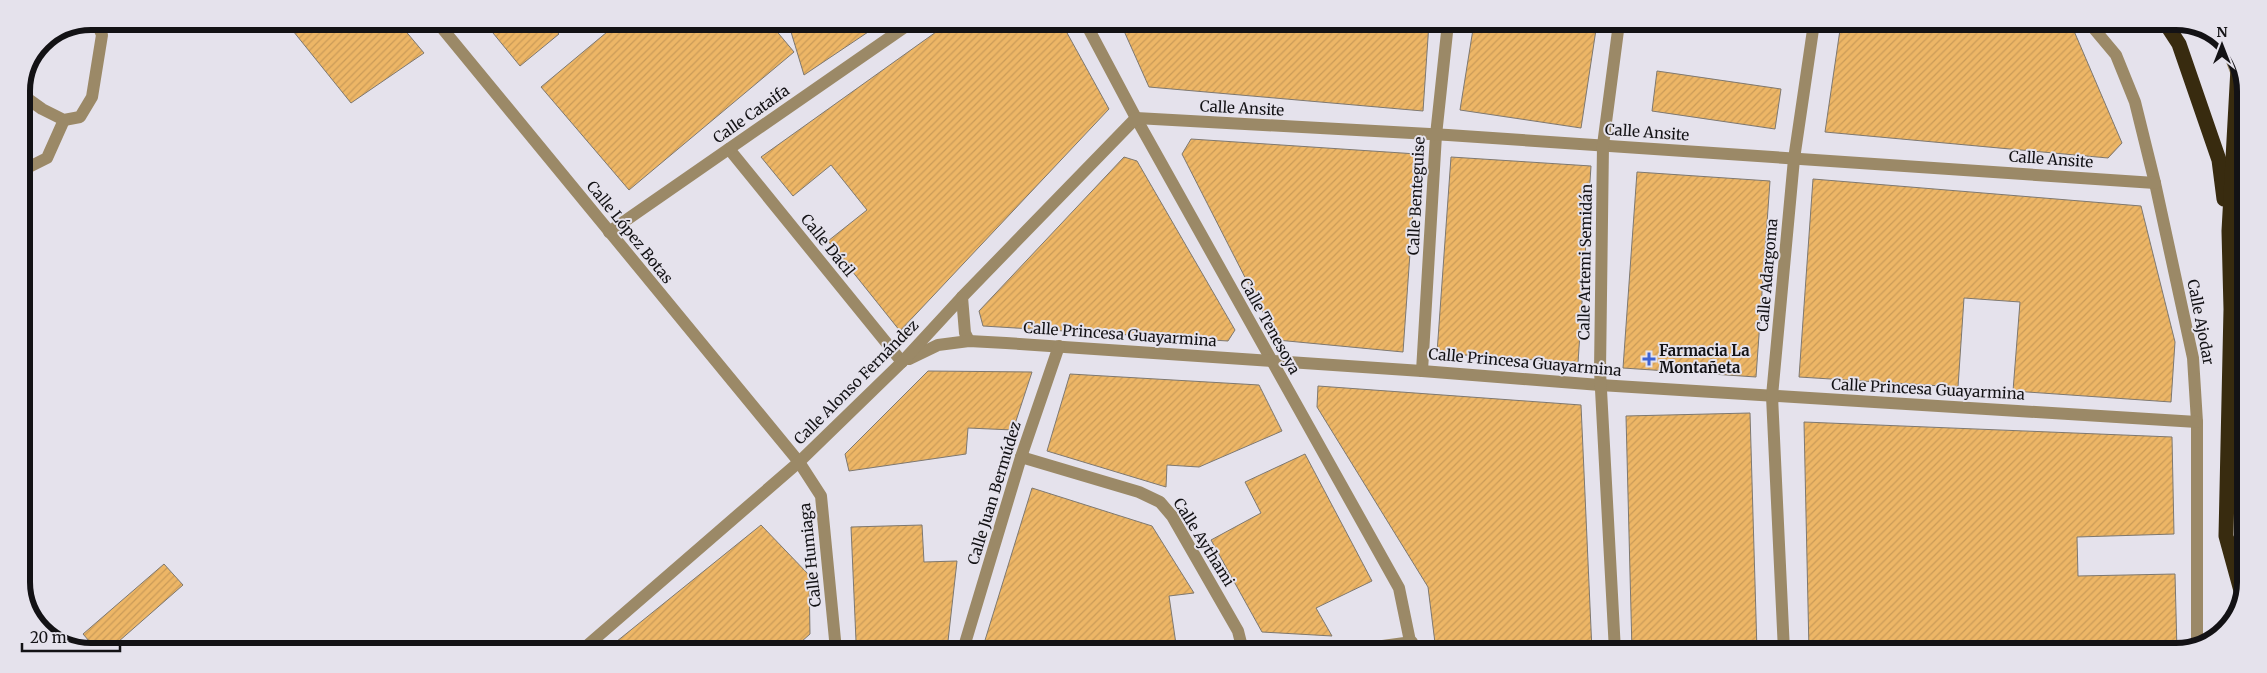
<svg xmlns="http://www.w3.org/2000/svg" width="2267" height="673" font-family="Merriweather,serif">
	<defs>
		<pattern id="building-hatch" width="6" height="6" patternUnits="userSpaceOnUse" patternTransform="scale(1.25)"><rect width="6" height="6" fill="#edb666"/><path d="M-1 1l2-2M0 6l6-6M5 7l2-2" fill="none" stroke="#ca9b58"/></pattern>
	</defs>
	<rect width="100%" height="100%" fill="#e5e2ec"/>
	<g fill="url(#building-hatch)" stroke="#7e7870">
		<path d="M285,21L398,22L424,53L351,103Z"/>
		<path d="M484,22H548L559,34L520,66Z"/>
		<path d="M619,22H769L794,52L629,190L541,87Z"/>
		<path d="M788,22H883L804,75Z"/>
		<path d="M950,22H1061L1109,109L900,331L828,241L867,210L831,165L793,196L761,157Z"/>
		<path d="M1120,22L1429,23L1423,111L1149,87Z"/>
		<path d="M1474,23H1597L1581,128L1460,110Z"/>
		<path d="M1841,23L2071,24L2122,143L2108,158L1825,132Z"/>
		<path d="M1657,71L1781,89L1775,129L1652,111Z"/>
		<path d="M1191,139L1417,154L1403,352L1277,340L1182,154Z"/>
		<path d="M1124,157L1137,161L1235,330L1228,341L983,326L979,311Z"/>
		<path d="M1451,157L1591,166L1578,363L1437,353Z"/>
		<path d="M1637,172L1770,181L1756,377L1623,368Z"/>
		<path d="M1813,179L2141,206L2175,342L2171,402L2013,391L2020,302L1964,298L1958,387L1799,377Z"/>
		<path d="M928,371L1032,372L1013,430L968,428L966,454L849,471L845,454Z"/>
		<path d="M1070,374L1259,385L1282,431L1199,467L1167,465L1166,487L1047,451Z"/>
		<path d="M1318,386L1581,405L1592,651H1436L1428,587L1317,407Z"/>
		<path d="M1750,413L1757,651H1632L1626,416Z"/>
		<path d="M1804,422L2172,437L2174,534L2077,537L2078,576L2175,574L2177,651H1809Z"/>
		<path d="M1305,454L1372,581L1316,608L1332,636L1262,632L1211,540L1261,513L1245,482Z"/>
		<path d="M1032,488L1152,526L1194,593L1169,596L1177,651L982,650Z"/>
		<path d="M761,525L809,575L810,634L792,650H606Z"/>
		<path d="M922,525L924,562L957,561L947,650H889L856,641L851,527Z"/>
		<path d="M164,564L183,585L110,649H96L83,634Z"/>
	</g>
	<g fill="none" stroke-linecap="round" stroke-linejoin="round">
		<g stroke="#9b8967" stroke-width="12">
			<path d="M437,22L799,462L821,496L836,650"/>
			<path d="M1085,22L1136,118L1399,588L1412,651"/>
			<path d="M2090,24L2116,55L2135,102L2155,183L2193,358L2197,422V644"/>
			<path d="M2226,45L2238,77"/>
			<path d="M21,94L42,109L64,120L80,117L92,97L102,35L96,21"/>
			<path d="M729,149L902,362"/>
			<path d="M21,171L47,158L64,120"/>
			<path d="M609,232L912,22"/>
			<path d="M962,297L965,333L969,341"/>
			<path d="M909,359L938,345L969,341L1006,343L1422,371L1600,385L2197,422"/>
			<path d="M1422,371L1436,135L1448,23"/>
			<path d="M1021,457L1139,492L1160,502L1172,516L1238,631L1243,651"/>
			<path d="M582,650L799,462L902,362L962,297L1136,118L1448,135L2155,183"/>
			<path d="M963,650L1021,457L1059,346"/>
			<path d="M1346,651L1412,642"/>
			<path d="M1615,651L1600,371L1603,145L1619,23"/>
			<path d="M1784,651L1772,396L1794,159L1814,23"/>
		</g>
		<g stroke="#382b0f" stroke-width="15">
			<path d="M2166,24L2179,44L2219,160L2224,199"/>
			<path d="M2238,68L2229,231L2231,309L2226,536L2243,598"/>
		</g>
	</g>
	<path fill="#3d62d4" stroke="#e5e2ec" stroke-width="2" d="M1646.5 351.5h5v5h5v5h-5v5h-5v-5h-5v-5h5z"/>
	<g text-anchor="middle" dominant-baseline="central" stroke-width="4" stroke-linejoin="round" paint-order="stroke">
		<g font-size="15" fill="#131215" stroke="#e5e2ec">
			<text transform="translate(1242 108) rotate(3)">Calle Ansite</text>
			<text transform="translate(751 114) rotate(-35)">Calle Cataifa</text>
			<text transform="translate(1647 132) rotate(4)">Calle Ansite</text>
			<text transform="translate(2051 159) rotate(4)">Calle Ansite</text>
			<text transform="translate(1416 196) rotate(-87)">Calle Benteguise</text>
			<text transform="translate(630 232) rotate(51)">Calle López Botas</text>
			<text transform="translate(828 245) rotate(51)">Calle Dácil</text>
			<text transform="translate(1585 262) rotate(-89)">Calle Artemi Semidán</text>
			<text transform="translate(1767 275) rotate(-85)">Calle Adargoma</text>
			<text transform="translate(2201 322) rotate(79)">Calle Ajodar</text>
			<text transform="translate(1270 326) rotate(61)">Calle Tenesoya</text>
			<text transform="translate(1120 334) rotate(4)">Calle Princesa Guayarmina</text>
			<text transform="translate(1525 362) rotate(5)">Calle Princesa Guayarmina</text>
			<text transform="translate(856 382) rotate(-45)">Calle Alonso Fernández</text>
			<text transform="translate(1928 389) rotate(3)">Calle Princesa Guayarmina</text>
			<text transform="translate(994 493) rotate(-73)">Calle Juan Bermúdez</text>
			<text transform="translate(1204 542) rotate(58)">Calle Aythami</text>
			<text transform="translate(810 555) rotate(-96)">Calle Humiaga</text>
		</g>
		<g font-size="15" font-weight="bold" fill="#131215" stroke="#e5e2ec" text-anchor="start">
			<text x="1659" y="350">Farmacia La<tspan x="1659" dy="17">Montañeta</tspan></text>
		</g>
	</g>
	<path d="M0 0H2267V673H0ZM91 30H2176A61 61 0 0 1 2237 91V582A61 61 0 0 1 2176 643H91A61 61 0 0 1 30 582V91A61 61 0 0 1 91 30Z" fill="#e5e2ec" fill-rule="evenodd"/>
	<path fill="none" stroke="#131215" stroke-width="6" d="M91 30H2176A61 61 0 0 1 2237 91V582A61 61 0 0 1 2176 643H91A61 61 0 0 1 30 582V91A61 61 0 0 1 91 30Z"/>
	<g transform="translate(2222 45)" stroke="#e5e2ec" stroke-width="4" paint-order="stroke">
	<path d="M0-4L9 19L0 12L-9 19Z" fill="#131215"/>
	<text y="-8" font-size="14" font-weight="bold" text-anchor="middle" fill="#131215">N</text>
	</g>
	<path d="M22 643v8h98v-8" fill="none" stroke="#131215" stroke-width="2.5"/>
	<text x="30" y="643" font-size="15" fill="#131215" stroke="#e5e2ec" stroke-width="4" paint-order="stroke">20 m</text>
</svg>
